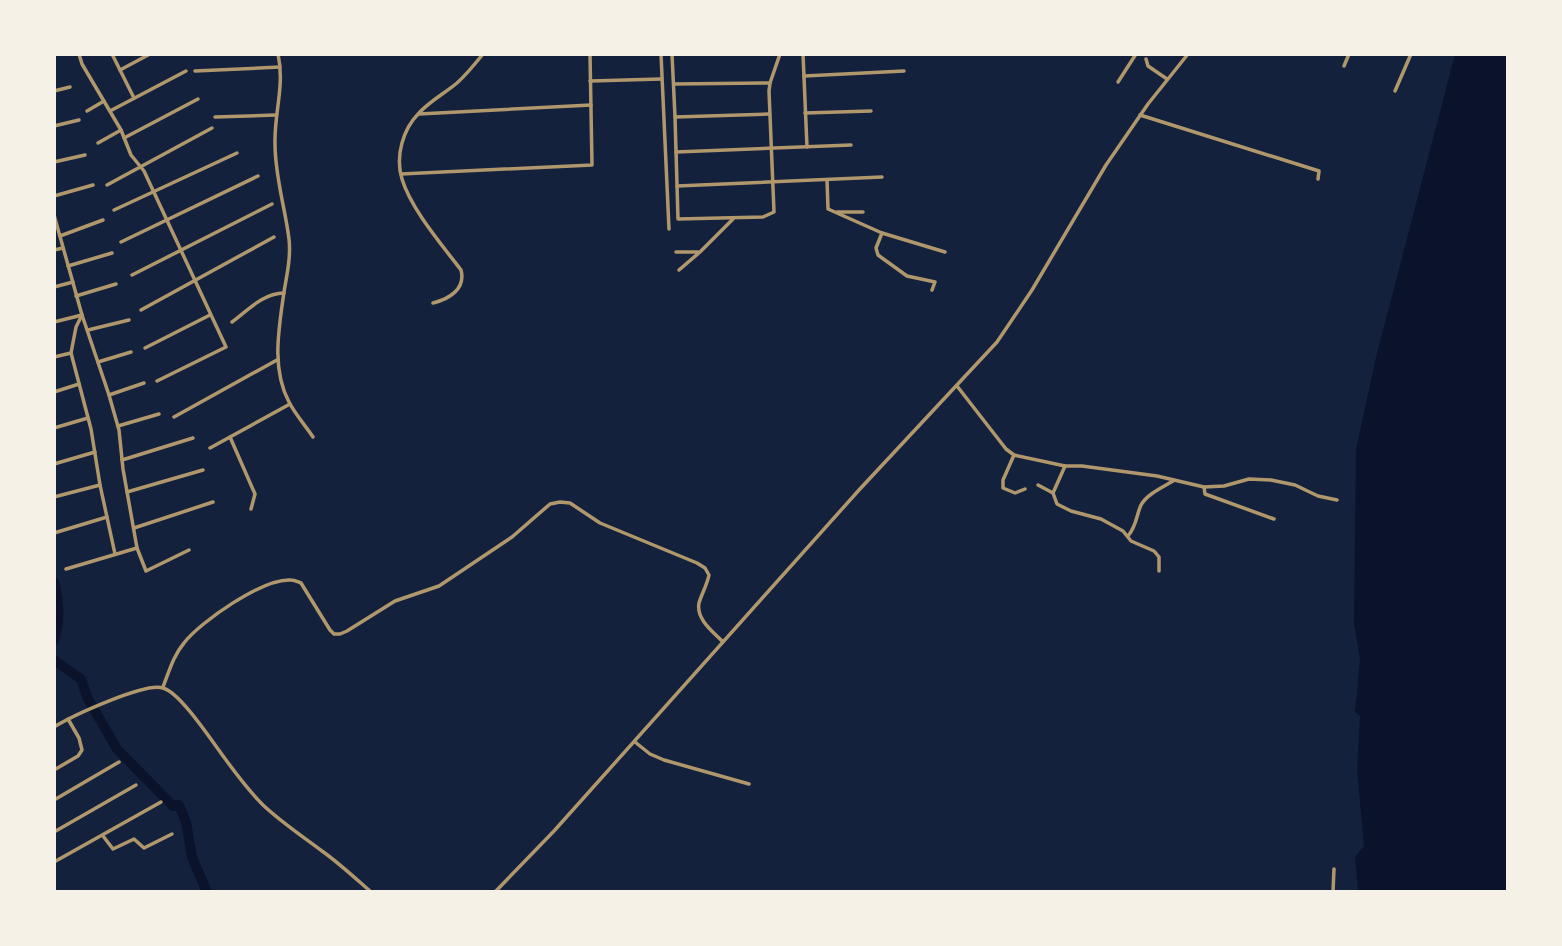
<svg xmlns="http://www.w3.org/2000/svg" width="1562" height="946" font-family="'Public Sans',sans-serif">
	<rect width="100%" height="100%" fill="#14213d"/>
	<path fill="#0b132b" d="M1455,54H1508V892H1358L1355,857L1364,846L1357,770L1360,716L1355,712L1360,659L1354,623L1356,449L1376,357Z"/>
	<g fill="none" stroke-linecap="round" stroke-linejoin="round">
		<g stroke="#0b132b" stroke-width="10">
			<path d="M54,582C59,601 61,620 54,640"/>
			<path d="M54,660L81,679L88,699L117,749L173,806L179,805L186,822L192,857L207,892"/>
		</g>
		<g stroke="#b1986c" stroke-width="3.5">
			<path d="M79,54L82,64L121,130L131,155L144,171L226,347L157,381"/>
			<path d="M112,54L134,98"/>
			<path d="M278,54C285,86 274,113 275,144C275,177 285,207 289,239C291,257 287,274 284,292C279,328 271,368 289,402C295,414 305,425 313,437"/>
			<path d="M661,54L669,229"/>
			<path d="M672,54L675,117L769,114"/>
			<path d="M803,54L807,147"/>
			<path d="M1146,59L1148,66L1167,79"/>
			<path d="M1344,66L1349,54"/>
			<path d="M120,70L150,54"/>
			<path d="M195,71L280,67"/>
			<path d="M804,76L904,71"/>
			<path d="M590,81L661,79"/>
			<path d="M1118,82L1136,54"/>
			<path d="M674,84L770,83"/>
			<path d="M54,91L70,87"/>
			<path d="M1395,91L1411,54"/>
			<path d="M87,111L104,101"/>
			<path d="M110,111L186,71"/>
			<path d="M805,113L871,111"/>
			<path d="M419,114L591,105"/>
			<path d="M1140,115L1319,171L1318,179"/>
			<path d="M215,117L276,115"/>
			<path d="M675,117L678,219L763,217L774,212L769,91L770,83L780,54"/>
			<path d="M54,126L79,120"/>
			<path d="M124,138L198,99"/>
			<path d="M98,143L121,130"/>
			<path d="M676,152L851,145"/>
			<path d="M54,162L85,155"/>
			<path d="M401,174L592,165L590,54"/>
			<path d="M827,180L828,209L882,233L945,252"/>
			<path d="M107,185L212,128"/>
			<path d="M677,186L882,177"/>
			<path d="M54,196L93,185"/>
			<path d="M114,210L237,153"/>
			<path d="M837,212H863"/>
			<path d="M54,215L82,315L109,395L119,430L123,469L137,548L146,571L189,550"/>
			<path d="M882,233L876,248L878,255L907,276L935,282L932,290"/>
			<path d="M60,236L103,220"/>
			<path d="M121,242L258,176"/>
			<path d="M54,250L63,248"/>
			<path d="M676,252H698"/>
			<path d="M68,266L112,253"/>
			<path d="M679,270L700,252L733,219"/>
			<path d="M132,275L272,204"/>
			<path d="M54,287L73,282"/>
			<path d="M76,296L116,284"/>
			<path d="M433,303C449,299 466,289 461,270C442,245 411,209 402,179C395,156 403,129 419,113C430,101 445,93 457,83C467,74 475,64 483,54"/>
			<path d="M141,310L274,237"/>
			<path d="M82,315L76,327L71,353L91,429L100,485L115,554"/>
			<path d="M54,322L82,315"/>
			<path d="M232,322C247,311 263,293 284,293"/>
			<path d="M88,330L129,320"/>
			<path d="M145,348L210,315"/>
			<path d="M54,357L71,353"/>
			<path d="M98,362L131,352"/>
			<path d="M957,386L1006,449L1014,455L1065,466H1082L1157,476L1204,487L1224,486L1249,479L1271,480L1295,485L1318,496L1337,500"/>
			<path d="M54,392L79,384"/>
			<path d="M109,395L144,383"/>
			<path d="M174,417L277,360"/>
			<path d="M118,426L159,414"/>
			<path d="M54,428L88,418"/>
			<path d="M230,437L255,494L251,509"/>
			<path d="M210,448L290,404"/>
			<path d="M1014,455L1003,480V488L1015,493L1025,489"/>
			<path d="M122,460L193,438"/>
			<path d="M54,464L95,452"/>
			<path d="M1038,485L1053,493L1065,466"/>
			<path d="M1204,487L1205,494L1274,519"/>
			<path d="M127,492L203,470"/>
			<path d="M1053,493L1057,504L1071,511L1101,519L1123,531L1131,541L1154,551L1159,557V571"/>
			<path d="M54,497L100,485"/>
			<path d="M134,528L213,502"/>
			<path d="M54,533L107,517"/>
			<path d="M1128,536C1137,525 1136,516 1141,505C1147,494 1163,487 1173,481"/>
			<path d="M66,569L137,548"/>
			<path d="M163,687C169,672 173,656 184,643C200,622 263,578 291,580C295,580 298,582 301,583L330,630L334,634H340L347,631L395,601L439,586L512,537L550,504L560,502L570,503L600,523L697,563L705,568L709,575C707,585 702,593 699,603C696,619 712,631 722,641"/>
			<path d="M54,727C72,716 145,682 163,688C181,693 213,743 226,760C237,775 249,791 263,805C281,822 302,836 322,851C339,863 355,878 371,892"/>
			<path d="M635,742L650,754L664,760L749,784"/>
			<path d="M54,770L78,756L82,750L79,738L68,719"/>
			<path d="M54,800L119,762"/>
			<path d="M54,832L136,785"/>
			<path d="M103,836L113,849L134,839L144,848L172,834"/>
			<path d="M54,862L161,802"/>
			<path d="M54,890L55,892"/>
			<path d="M495,892L554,831L859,490L997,342L1032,290L1106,165L1148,104L1188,54"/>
			<path d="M1333,892L1334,869"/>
		</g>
	</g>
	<rect width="1562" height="946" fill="none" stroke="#f6f1e7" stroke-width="112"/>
</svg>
